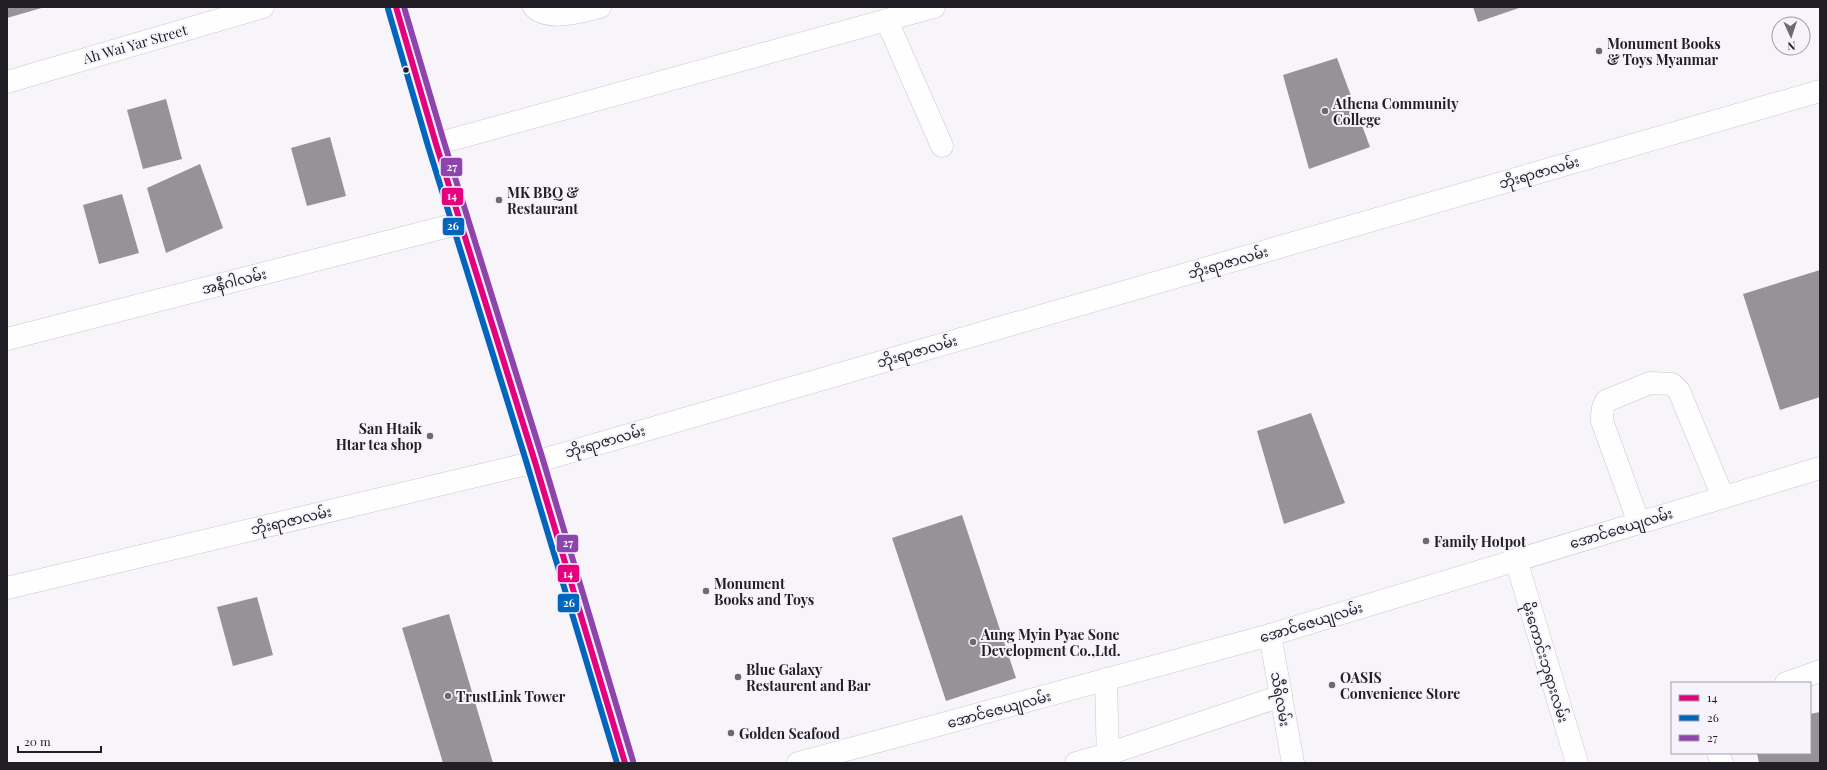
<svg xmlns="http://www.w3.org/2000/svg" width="1827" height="770" font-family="'Playfair Display','Noto Sans Myanmar',serif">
	<rect width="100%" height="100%" fill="#f7f5fa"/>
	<g fill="#959398">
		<path d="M7,7H45L7,18Z"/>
		<path d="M1473,7H1522L1478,22Z"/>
		<path d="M1337,58L1370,147L1309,169L1283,75Z"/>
		<path d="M166,99L182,159L143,169L127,110Z"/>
		<path d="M330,137L346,196L307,206L291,148Z"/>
		<path d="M200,164L223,228L166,253L147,188Z"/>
		<path d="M122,194L139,253L99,264L83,205Z"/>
		<path d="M1820,270V397L1780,410L1743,294Z"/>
		<path d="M1311,413L1345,503L1284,524L1257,431Z"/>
		<path d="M962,515L1016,678L946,701L892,538Z"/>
		<path d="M257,597L273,655L233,666L217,607Z"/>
		<path d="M449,614L493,763H443L402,628Z"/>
		<path d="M1820,712V763H1759L1757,753H1810V714Z"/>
	</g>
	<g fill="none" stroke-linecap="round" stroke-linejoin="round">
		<defs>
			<g id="minor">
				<path d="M534,7C550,22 581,11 600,7"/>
				<path d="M887,21L942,146"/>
				<path d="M7,82L263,7"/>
				<path d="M436,144L934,7"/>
				<path d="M7,339L461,223"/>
				<path d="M1639,523L1602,421C1602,414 1602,407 1606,401L1650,383L1672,384L1679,391L1723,497"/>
				<path d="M1516,560L1577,763"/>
				<path d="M7,588L535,462L1820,91"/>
				<path d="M1270,635L1293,763"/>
				<path d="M1106,679L1108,763"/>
				<path d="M1786,683L1820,671"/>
				<path d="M1718,753L1722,763"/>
				<path d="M798,763L1270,635L1820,468"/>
				<path d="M1076,763L1108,754L1281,696"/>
			</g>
			<path id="major" d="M396,7L436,144L535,462L625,763"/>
		</defs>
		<use href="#minor" stroke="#c9c7cd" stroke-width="23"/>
		<use href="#major" stroke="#c9c7cd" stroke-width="23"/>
		<use href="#minor" stroke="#fefefe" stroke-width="22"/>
		<use href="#major" stroke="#fefefe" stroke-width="22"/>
		<defs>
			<path id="bus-1" d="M396,7L436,144L535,462L625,763"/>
			<path id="bus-2" d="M388,9L428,146L527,464L617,763"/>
			<path id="bus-3" d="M404,7L444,142L543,460L633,761"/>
		</defs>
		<use href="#bus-1" stroke="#f6f3fc" stroke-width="9"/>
		<use href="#bus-2" stroke="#f6f3fc" stroke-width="9"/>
		<use href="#bus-3" stroke="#f6f3fc" stroke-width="9"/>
		<use href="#bus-1" stroke="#e5007d" stroke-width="6"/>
		<use href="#bus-2" stroke="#0065bd" stroke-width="6"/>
		<use href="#bus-3" stroke="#8e44ad" stroke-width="6"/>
	</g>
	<g fill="#6c6970" stroke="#f6f3fc" stroke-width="1.5">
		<circle cx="1599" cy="51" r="4"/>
		<circle cx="1325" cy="111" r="4"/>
		<circle cx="499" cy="200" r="4"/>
		<circle cx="430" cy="436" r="4"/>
		<circle cx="1426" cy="541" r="4"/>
		<circle cx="706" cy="591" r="4"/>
		<circle cx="973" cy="642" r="4"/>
		<circle cx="738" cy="677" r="4"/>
		<circle cx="1332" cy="685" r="4"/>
		<circle cx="448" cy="696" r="4"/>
		<circle cx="731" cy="733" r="4"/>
	</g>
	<circle fill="#211e26" stroke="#f6f3fc" stroke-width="1.5" cx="406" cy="70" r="3.5"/>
	<g text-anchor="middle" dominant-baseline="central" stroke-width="4" stroke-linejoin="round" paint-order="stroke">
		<g font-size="14" font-weight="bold" fill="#211e26" stroke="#f6f3fc" text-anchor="start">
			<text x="1607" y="43">Monument Books<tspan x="1607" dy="16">&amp; Toys Myanmar</tspan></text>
			<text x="1333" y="103">Athena Community<tspan x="1333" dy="16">College</tspan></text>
			<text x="507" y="192">MK BBQ &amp;<tspan x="507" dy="16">Restaurant</tspan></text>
			<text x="422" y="428" text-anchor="end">San Htaik<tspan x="422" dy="16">Htar tea shop</tspan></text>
			<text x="1434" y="541">Family Hotpot</text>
			<text x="714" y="583">Monument<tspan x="714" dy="16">Books and Toys</tspan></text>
			<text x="981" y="634">Aung Myin Pyae Sone<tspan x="981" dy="16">Development Co.,Ltd.</tspan></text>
			<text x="746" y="669">Blue Galaxy<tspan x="746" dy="16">Restaurent and Bar</tspan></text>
			<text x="1340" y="677">OASIS<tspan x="1340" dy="16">Convenience Store</tspan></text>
			<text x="456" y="696">TrustLink Tower</text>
			<text x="739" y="733">Golden Seafood</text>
		</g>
		<g font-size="14" fill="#211e26" stroke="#f6f3fc">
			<text transform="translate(135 44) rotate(-16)">Ah Wai Yar Street</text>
			<text transform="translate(1539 172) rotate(-16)">ဘိုးရာဇာလမ်း</text>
			<text transform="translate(1228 262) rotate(-16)">ဘိုးရာဇာလမ်း</text>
			<text transform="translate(234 281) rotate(-14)">အနီဂါလမ်း</text>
			<text transform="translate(917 351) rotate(-16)">ဘိုးရာဇာလမ်း</text>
			<text transform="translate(605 441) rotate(-16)">ဘိုးရာဇာလမ်း</text>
			<text transform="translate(291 520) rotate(-13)">ဘိုးရာဇာလမ်း</text>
			<text transform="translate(1621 528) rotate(-17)">အောင်ဇေယျလမ်း</text>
			<text transform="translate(1311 622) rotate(-17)">အောင်ဇေယျလမ်း</text>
			<text transform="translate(1546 662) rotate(73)">မိုးကောင်းဘုရားလမ်း</text>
			<text transform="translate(1281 699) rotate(80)">သီရိလမ်း</text>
			<text transform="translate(999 709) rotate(-15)">အောင်ဇေယျလမ်း</text>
		</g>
	</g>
	<g stroke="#f6f3fc" stroke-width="1.5">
		<rect x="440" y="157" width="23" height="20" rx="4" fill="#8e44ad"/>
		<rect x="441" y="187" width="23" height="19" rx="4" fill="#e5007d"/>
		<rect x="442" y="217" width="23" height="19" rx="4" fill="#0065bd"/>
		<rect x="556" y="534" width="23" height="19" rx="4" fill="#8e44ad"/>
		<rect x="557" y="564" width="23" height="19" rx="4" fill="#e5007d"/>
		<rect x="557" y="593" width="23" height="20" rx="4" fill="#0065bd"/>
	</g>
	<g font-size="11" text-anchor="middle" font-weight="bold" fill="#fff">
		<text x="452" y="171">27</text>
		<text x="452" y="200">14</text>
		<text x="453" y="230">26</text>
		<text x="568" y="547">27</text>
		<text x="568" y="578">14</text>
		<text x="569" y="607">26</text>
	</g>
	<rect width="1827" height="770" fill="none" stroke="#211e26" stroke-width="16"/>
	<rect x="1671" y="682" width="140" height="72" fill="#f6f3fc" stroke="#a19ea6"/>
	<rect x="1679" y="695" width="20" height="6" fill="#e5007d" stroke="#a19ea6"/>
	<text x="1707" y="702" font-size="12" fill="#211e26">14</text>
	<rect x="1679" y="715" width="20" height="6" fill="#0065bd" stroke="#a19ea6"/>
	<text x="1707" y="722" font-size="12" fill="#211e26">26</text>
	<rect x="1679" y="735" width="20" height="6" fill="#8e44ad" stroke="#a19ea6"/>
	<text x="1707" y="742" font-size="12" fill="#211e26">27</text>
	<g transform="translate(1791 36) rotate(177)"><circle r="19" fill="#f6f3fc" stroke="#a19ea6"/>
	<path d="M0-3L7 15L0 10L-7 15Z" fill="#6c6970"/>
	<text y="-6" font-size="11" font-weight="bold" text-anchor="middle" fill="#211e26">N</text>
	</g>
	<path d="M18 746v6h83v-6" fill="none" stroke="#211e26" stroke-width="2"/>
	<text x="24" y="746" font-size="12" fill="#211e26" stroke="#f6f3fc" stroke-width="3" paint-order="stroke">20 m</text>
</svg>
